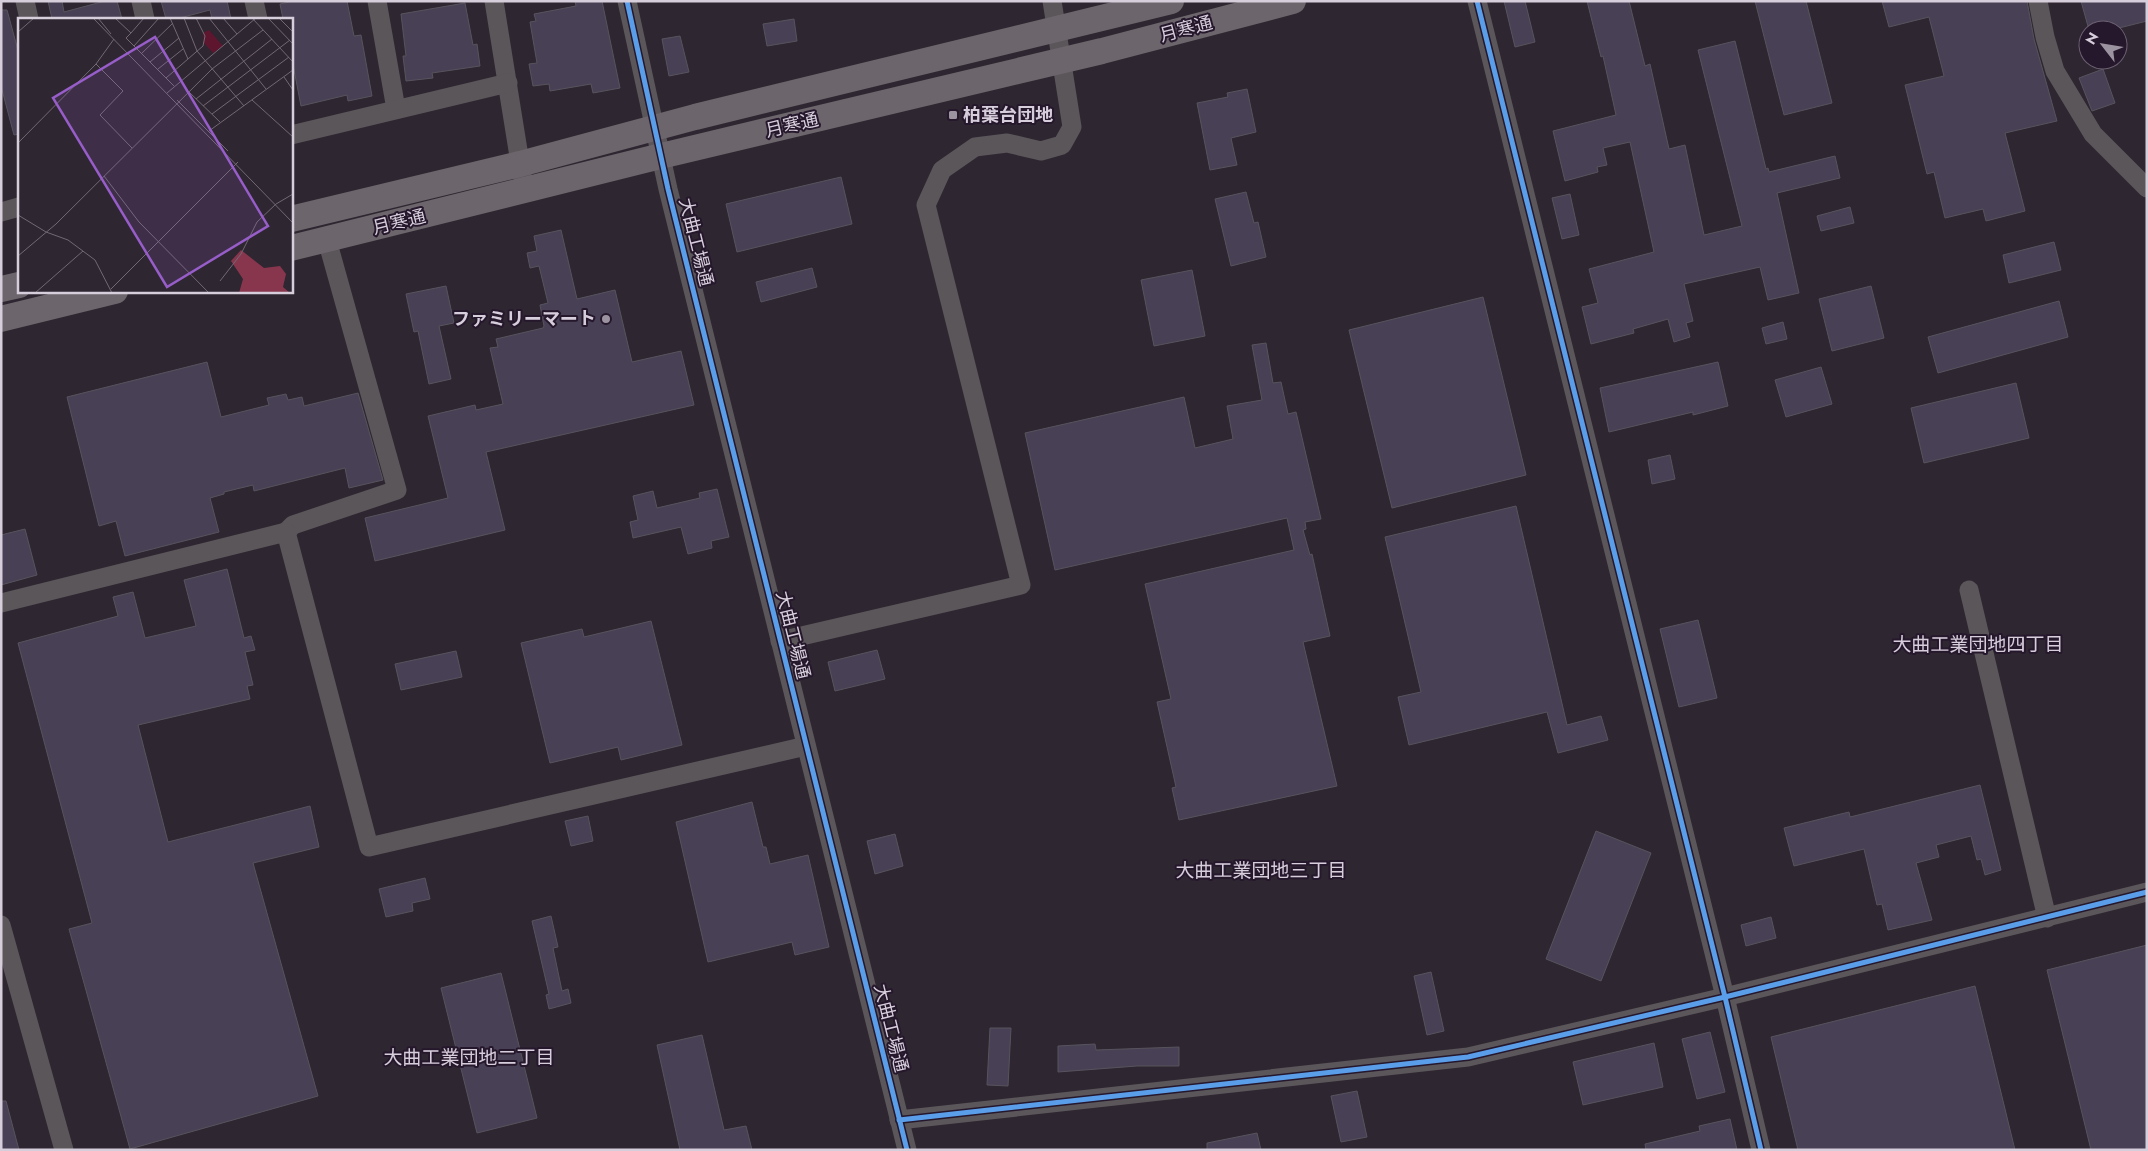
<svg xmlns="http://www.w3.org/2000/svg" width="2148" height="1151" font-family="Jost,'Noto Sans JP',sans-serif">
	<rect width="100%" height="100%" fill="#2e2631"/>
	<g fill="#484155" stroke="#57535d">
		<path d="M48,1H62L64,12L105,1H117L122,19H52Z"/>
		<path d="M161,1H227L231,19H212L210,10L176,19H166Z"/>
		<path d="M294,1H347L354,36L361,35L372,96L348,101L347,95L301,106L291,54V19H283L280,4Z"/>
		<path d="M575,1H602L620,88L593,93L591,84L550,91L549,84L533,86L529,64L537,63L530,22L536,21L534,14L576,6Z"/>
		<path d="M1504,1H1525L1535,42L1515,47Z"/>
		<path d="M1587,1H1629L1645,66L1650,64L1669,149L1685,145L1704,235L1742,226L1698,50L1735,41L1766,169L1768,168L1769,172L1835,156L1840,178L1777,193L1799,293L1768,300L1760,267L1684,284L1693,321L1686,323L1690,337L1674,342L1668,319L1633,329L1634,333L1591,344L1582,307L1598,303L1589,269L1654,252L1630,142L1603,148L1607,165L1597,167L1598,172L1565,181L1553,131L1616,115L1603,56L1601,57Z"/>
		<path d="M1755,1H1806L1832,103L1784,115Z"/>
		<path d="M1882,1H2027L2034,39L2057,121L2005,133L2025,211L1986,221L1983,209L1945,218L1934,172L1927,174L1905,85L1944,76L1929,17L1889,27Z"/>
		<path d="M2081,1H2147V21L2111,30H2089Z"/>
		<path d="M465,3L473,45L477,44L480,66L432,73L433,78L406,81L403,56H406L401,14Z"/>
		<path d="M1,10H7L19,54V134L14,135L1,86Z"/>
		<path d="M794,19L797,41L767,46L763,24Z"/>
		<path d="M680,36L689,72L669,76L662,39Z"/>
		<path d="M2103,69L2115,103L2092,111L2079,78Z"/>
		<path d="M1247,89L1256,132L1231,138L1237,165L1210,170L1197,103L1228,97L1227,93Z"/>
		<path d="M841,177L852,224L737,252L726,204Z"/>
		<path d="M1246,192L1254,223L1258,222L1266,257L1231,266L1215,199Z"/>
		<path d="M1570,194L1579,235L1562,239L1552,198Z"/>
		<path d="M1850,207L1854,223L1821,231L1817,216Z"/>
		<path d="M561,230L577,299L615,290L632,362L681,351L694,405L486,452L505,530L375,561L365,518L448,498L428,416L475,405L476,410L503,404L490,348L498,347L496,339L543,328L544,326L540,305L548,303L539,266L530,268L527,253L537,251L534,236Z"/>
		<path d="M2054,242L2061,270L2009,283L2003,255Z"/>
		<path d="M812,268L817,287L761,302L756,282Z"/>
		<path d="M1192,270L1205,336L1154,346L1141,280Z"/>
		<path d="M446,286L454,323L439,326L451,379L429,384L418,331L414,332L406,294Z"/>
		<path d="M1871,286L1884,338L1832,351L1819,299Z"/>
		<path d="M1483,297L1526,475L1392,508L1349,330Z"/>
		<path d="M2059,301L2068,337L1938,373L1928,337Z"/>
		<path d="M1783,322L1787,339L1766,344L1762,328Z"/>
		<path d="M1266,343L1273,383L1281,382L1288,414L1296,412L1321,519L1305,522L1306,529L1303,530L1310,555L1312,554L1330,636L1303,642L1337,786L1179,820L1172,788L1176,787L1157,702L1171,699L1145,584L1294,550L1287,518L1055,570L1025,433L1184,397L1195,448L1233,439L1227,406L1262,400L1252,345Z"/>
		<path d="M207,362L221,417L269,405L267,398L286,394L288,400L302,397L304,406L358,393L383,480L349,488L345,468L254,491L253,485L224,492V494L210,498L219,532L125,556L116,521L99,526L67,397Z"/>
		<path d="M1718,362L1728,406L1693,415V412L1609,432L1600,388Z"/>
		<path d="M1821,367L1832,404L1786,417L1775,380Z"/>
		<path d="M2016,383L2029,438L1924,463L1911,408Z"/>
		<path d="M1670,455L1675,479L1652,484L1648,460Z"/>
		<path d="M717,489L729,537L711,541L712,548L688,554L681,527L633,538L630,522L638,520L633,496L653,491L657,508L700,498L699,493Z"/>
		<path d="M1516,506L1567,725L1601,716L1608,740L1558,753L1547,712L1409,745L1398,697L1421,692L1385,537Z"/>
		<path d="M25,529L37,575L1,585V535Z"/>
		<path d="M227,569L244,638L251,636L255,650L245,652L253,685L247,686L250,699L138,725L168,842L310,806L319,847L253,863L318,1096L130,1149L69,929L92,923L18,643L118,616L113,597L133,592L145,638L196,626L184,580Z"/>
		<path d="M1698,620L1717,698L1679,707L1660,629Z"/>
		<path d="M651,621L682,745L621,760L618,747L550,763L521,643L582,629L584,637Z"/>
		<path d="M877,650L885,679L835,691L828,662Z"/>
		<path d="M456,651L462,677L401,690L395,664Z"/>
		<path d="M1980,785L2001,870L1985,875L1981,859L1977,860L1971,836L1936,845L1939,857L1916,863L1932,920L1888,930L1882,904L1877,905L1864,849L1794,866L1784,828L1849,812L1850,817Z"/>
		<path d="M752,802L763,847H766L770,864L808,855L829,947L795,955L792,942L708,962L676,822Z"/>
		<path d="M588,816L593,841L571,846L565,821Z"/>
		<path d="M1596,831L1651,853L1601,981L1546,959Z"/>
		<path d="M895,834L903,866L875,874L867,841Z"/>
		<path d="M425,878L430,899L412,903L413,911L386,917L379,889Z"/>
		<path d="M551,916L558,947L553,948L562,991L568,989L571,1003L549,1009L546,995L549,994L532,921Z"/>
		<path d="M1771,917L1776,938L1746,946L1741,925Z"/>
		<path d="M2147,945V1150H2091L2047,970Z"/>
		<path d="M1431,972L1444,1031L1427,1035L1414,976Z"/>
		<path d="M501,973L537,1118L477,1133L441,988Z"/>
		<path d="M1975,986L2015,1150H1798L1771,1037Z"/>
		<path d="M990,1028H1011L1008,1086L987,1085Z"/>
		<path d="M1710,1032L1725,1092L1697,1099L1682,1039Z"/>
		<path d="M702,1035L724,1130L746,1126L752,1150H680L657,1045Z"/>
		<path d="M1654,1043L1663,1087L1583,1105L1573,1062Z"/>
		<path d="M1095,1044L1096,1050L1179,1047V1066H1137L1058,1072V1046Z"/>
		<path d="M1357,1091L1367,1137L1341,1142L1331,1096Z"/>
		<path d="M1,1101H6L19,1150H1Z"/>
		<path d="M1730,1119L1737,1150H1646L1645,1144L1700,1131L1699,1126Z"/>
		<path d="M1257,1133L1261,1150H1207V1143Z"/>
	</g>
	<g fill="none" stroke-linecap="round" stroke-linejoin="round">
		<g stroke="#5b565a" stroke-width="19">
			<path d="M25,1L29,19"/>
			<path d="M141,1L145,19"/>
			<path d="M254,1L258,19"/>
			<path d="M377,1L396,109"/>
			<path d="M494,1L522,175"/>
			<path d="M627,1L668,189L907,1150"/>
			<path d="M1477,1L1725,997L1761,1150"/>
			<path d="M2038,1L2045,37L2055,71L2093,134L2147,188"/>
			<path d="M291,135L508,83"/>
			<path d="M1,212L19,207"/>
			<path d="M286,532L293,525L397,490L327,240"/>
			<path d="M1969,590L2047,918"/>
			<path d="M1,603L286,532L369,847L806,746"/>
			<path d="M780,641L1021,585L926,205L942,170L975,147L1007,143L1041,151L1062,145L1072,127L1052,1"/>
			<path d="M1,925L64,1150"/>
			<path d="M899,1120L1468,1057L1725,997L2147,892"/>
		</g>
		<g stroke="#6c656b" stroke-width="26">
			<path d="M291,219L520,164L695,117L1171,1"/>
			<path d="M291,248L661,156L1102,51L1293,1"/>
			<path d="M1,289L19,285"/>
			<path d="M1,319L115,291"/>
		</g>
		<defs>
			<g id="cycleway">
				<path d="M627,1L668,189L907,1150"/>
				<path d="M1477,1L1725,997L1761,1150"/>
				<path d="M899,1120L1468,1057L1725,997L2147,892"/>
			</g>
		</defs>
		<use href="#cycleway" stroke="#25172c" stroke-width="8"/>
		<use href="#cycleway" stroke="#5a9eea" stroke-width="5"/>
	</g>
	<g fill="#9c93a0" stroke="#25172c" stroke-width="2">
		<rect x="948" y="110" width="10" height="10" rx="2.5"/>
		<circle cx="606" cy="319" r="5"/>
	</g>
	<g text-anchor="middle" dominant-baseline="central" stroke-width="4" stroke-linejoin="round" paint-order="stroke">
		<g font-size="18" fill="#d7cedc" stroke="#25172c">
			<text transform="translate(1186 29) rotate(-15)">月寒通</text>
			<text transform="translate(792 125) rotate(-13)">月寒通</text>
			<text transform="translate(399 222) rotate(-14)">月寒通</text>
			<text transform="translate(696 242) rotate(76)">大曲工場通</text>
			<text transform="translate(793 635) rotate(76)">大曲工場通</text>
			<text transform="translate(891 1028) rotate(76)">大曲工場通</text>
		</g>
		<g font-size="18" font-weight="bold" fill="#d7cedc" stroke="#25172c" text-anchor="start">
			<text x="963" y="115">柏葉台団地</text>
			<text x="596" y="319" text-anchor="end">ファミリーマート</text>
		</g>
		<g font-size="19" fill="#d7cedc" stroke="#25172c">
			<text x="1978" y="644">大曲工業団地四丁目</text>
			<text x="1261" y="870">大曲工業団地三丁目</text>
			<text x="469" y="1057">大曲工業団地二丁目</text>
		</g>
	</g>
	<g transform="translate(18 18)">
		<rect width="275" height="275" fill="#2e2631"/>
		<path d="M191,12L205,28L195,35L186,25L185,15Z" fill="#5e162e"/>
		<path d="M223,232L246,250L262,248L268,256L265,269L272,275H221L225,261L213,243Z" fill="#88364d"/>
		<path fill="none" stroke="#726975" stroke-width="1" d="M75,0L275,205M80,0L93,16M97,0L113,15L108,20L156,68M152,0L170,41M166,0L179,33L226,88M191,0L248,71M205,0L219,16M234,0L275,44M250,0L275,26M261,0L275,14M0,14L16,0M113,15L126,0M116,28L141,0M123,36L155,5M132,44L161,20M78,46L105,73L82,97L114,130M140,51L165,31M266,59L275,72M148,60L185,28L187,18L178,0M171,74L202,104M149,75L238,0M178,81L254,21M159,82L210,133M234,82L275,119M185,88L272,22M194,96L271,39M191,113L275,52M0,125L78,46L96,21M86,158L121,204L191,275M0,197L28,214L50,222L77,242L94,275M0,238L38,206L194,51L245,12M202,263L223,236L239,204L258,186L275,176M93,271L220,144M17,275L65,233"/>
		<path fill="#975dc8" fill-opacity="0.15" stroke="#975dc8" stroke-width="2.5" d="M137,19L250,208L149,269L35,80Z"/>
		<rect width="275" height="275" fill="none" stroke="#d7cedc" stroke-width="2.5"/>
	</g>
	<rect width="2148" height="1151" fill="none" stroke="#d7cedc" stroke-width="5"/>
	<g transform="translate(2103 45) rotate(301)"><circle r="24" fill="#25172c" stroke="#6c6072"/>
	<path d="M0-4L9 19L0 12L-9 19Z" fill="#9c93a0"/>
	<text y="-8" font-size="14" font-weight="bold" text-anchor="middle" fill="#d7cedc">N</text>
	</g>
</svg>
